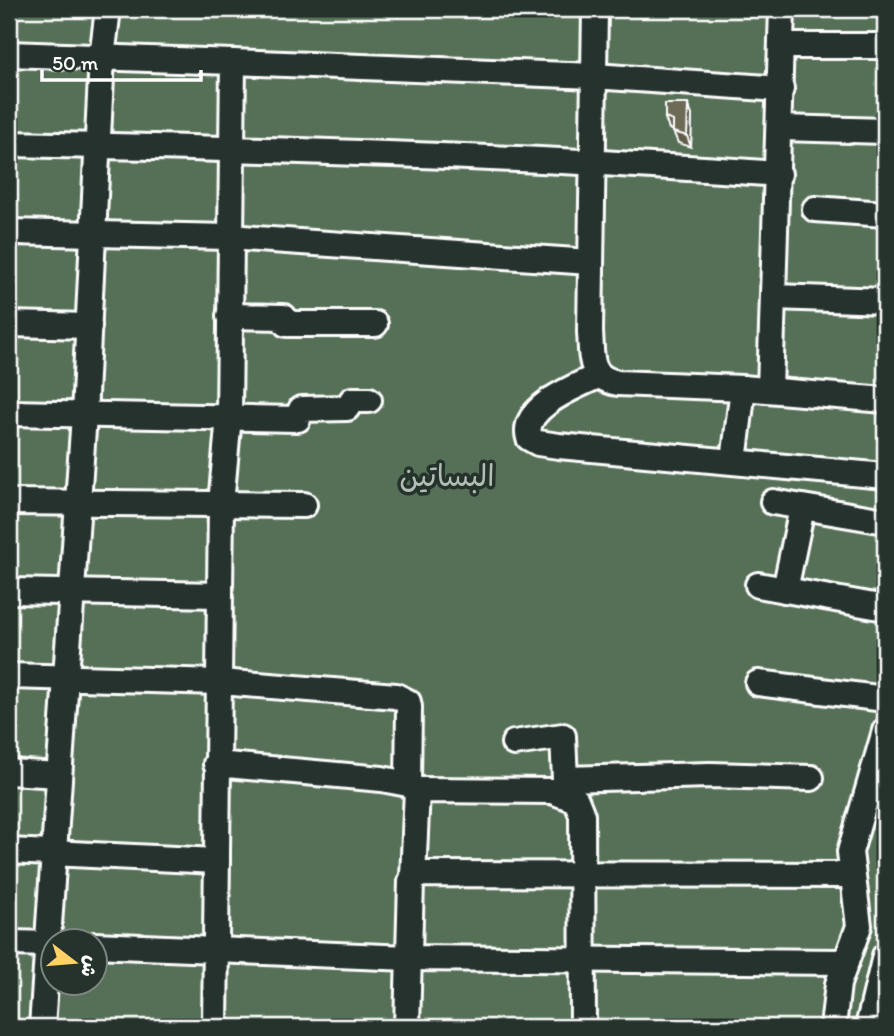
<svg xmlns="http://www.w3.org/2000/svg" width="894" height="1036" font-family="Itim,'Playpen Sans Arabic',sans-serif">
	<rect width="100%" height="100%" fill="#3b443a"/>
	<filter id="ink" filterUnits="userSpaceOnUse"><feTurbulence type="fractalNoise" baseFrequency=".0143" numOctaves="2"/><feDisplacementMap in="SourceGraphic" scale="14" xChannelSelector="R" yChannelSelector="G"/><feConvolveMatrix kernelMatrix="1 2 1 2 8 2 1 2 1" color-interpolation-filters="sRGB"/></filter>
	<g filter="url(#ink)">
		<path fill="#546f56" stroke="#aab7aa" stroke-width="2" fill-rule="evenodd" d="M9,9H885V1027H9ZM52,942H94V984H52Z"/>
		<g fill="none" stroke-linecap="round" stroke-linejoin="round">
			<defs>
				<g id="minor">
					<path d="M595,9L590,332C592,357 588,378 618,383L743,388L885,400"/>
					<path d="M782,46H885"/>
					<path d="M9,54L233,62L229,416L221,504L215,1027"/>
					<path d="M233,62L594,76L781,89"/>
					<path d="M781,128L885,131"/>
					<path d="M9,144C266,149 522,156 779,174"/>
					<path d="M815,209L885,214"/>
					<path d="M9,232L229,237L590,262"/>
					<path d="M775,297L885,301"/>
					<path d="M229,316L284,317L286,324H375"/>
					<path d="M9,324L89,326"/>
					<path d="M598,376C577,386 520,407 529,438L538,443L559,446L885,476"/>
					<path d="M770,390L782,9"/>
					<path d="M9,413L298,419L301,409L347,408L352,400H369"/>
					<path d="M734,461L743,388"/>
					<path d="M9,502L304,505"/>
					<path d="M773,502L885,521"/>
					<path d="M758,585L885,608"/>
					<path d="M785,590L802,508"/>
					<path d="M9,591L220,595"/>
					<path d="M9,676L220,682L396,696L408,702L409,707L408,784"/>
					<path d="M758,683L885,699"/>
					<path d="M514,743L563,736L565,779L570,795"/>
					<path d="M216,764L382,779L408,784L417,790"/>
					<path d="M9,772L59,775"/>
					<path d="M565,779L710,775L811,778"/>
					<path d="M9,851L217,861"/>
					<path d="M413,877L417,790L552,791L576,800L582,815L583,1027"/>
					<path d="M9,943L52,944"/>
					<path d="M94,945L409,958L846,962"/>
					<path d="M42,1027L84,415L102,57L108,9"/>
					<path d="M407,1027L411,881L421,874L851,875"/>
					<path d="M833,1027L838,984L859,926L850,852L885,731"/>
					<path d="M868,1027L885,956"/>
				</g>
			</defs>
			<use href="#minor" stroke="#fff" stroke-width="30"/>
			<use href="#minor" stroke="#26332d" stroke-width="24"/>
		</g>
		<path fill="#5e5c4b" stroke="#fff" stroke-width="2" d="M692,115L691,147L678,143L673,131L669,129L665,118Z"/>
		<path fill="#4c4b3d" stroke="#fff" stroke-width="2" d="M688,104L692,115L691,147L687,136Z"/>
		<path fill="#6d6b57" stroke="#fff" stroke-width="2" d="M665,104H688L687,136L673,132V121L665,118Z"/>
	</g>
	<g text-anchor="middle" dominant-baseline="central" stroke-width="7" stroke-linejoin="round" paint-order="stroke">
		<g font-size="30" fill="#b2beb3" stroke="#26332d">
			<text x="447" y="475">البساتين</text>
		</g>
	</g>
	<rect width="894" height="1036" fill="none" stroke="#26332d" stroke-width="35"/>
	<rect x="18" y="18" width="859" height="1001" fill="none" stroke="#fff" stroke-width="2.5" filter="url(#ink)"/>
	<g transform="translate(74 962) rotate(106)"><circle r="33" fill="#26332d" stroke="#7d8581" stroke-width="2"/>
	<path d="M0-5L12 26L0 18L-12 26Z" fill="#ffd166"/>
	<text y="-10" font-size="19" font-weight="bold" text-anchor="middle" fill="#ffffff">ش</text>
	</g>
	<path d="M42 70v10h159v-10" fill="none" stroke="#ffffff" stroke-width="3.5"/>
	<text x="52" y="70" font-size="21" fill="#ffffff" stroke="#26332d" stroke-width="5" paint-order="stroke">50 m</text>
</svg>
